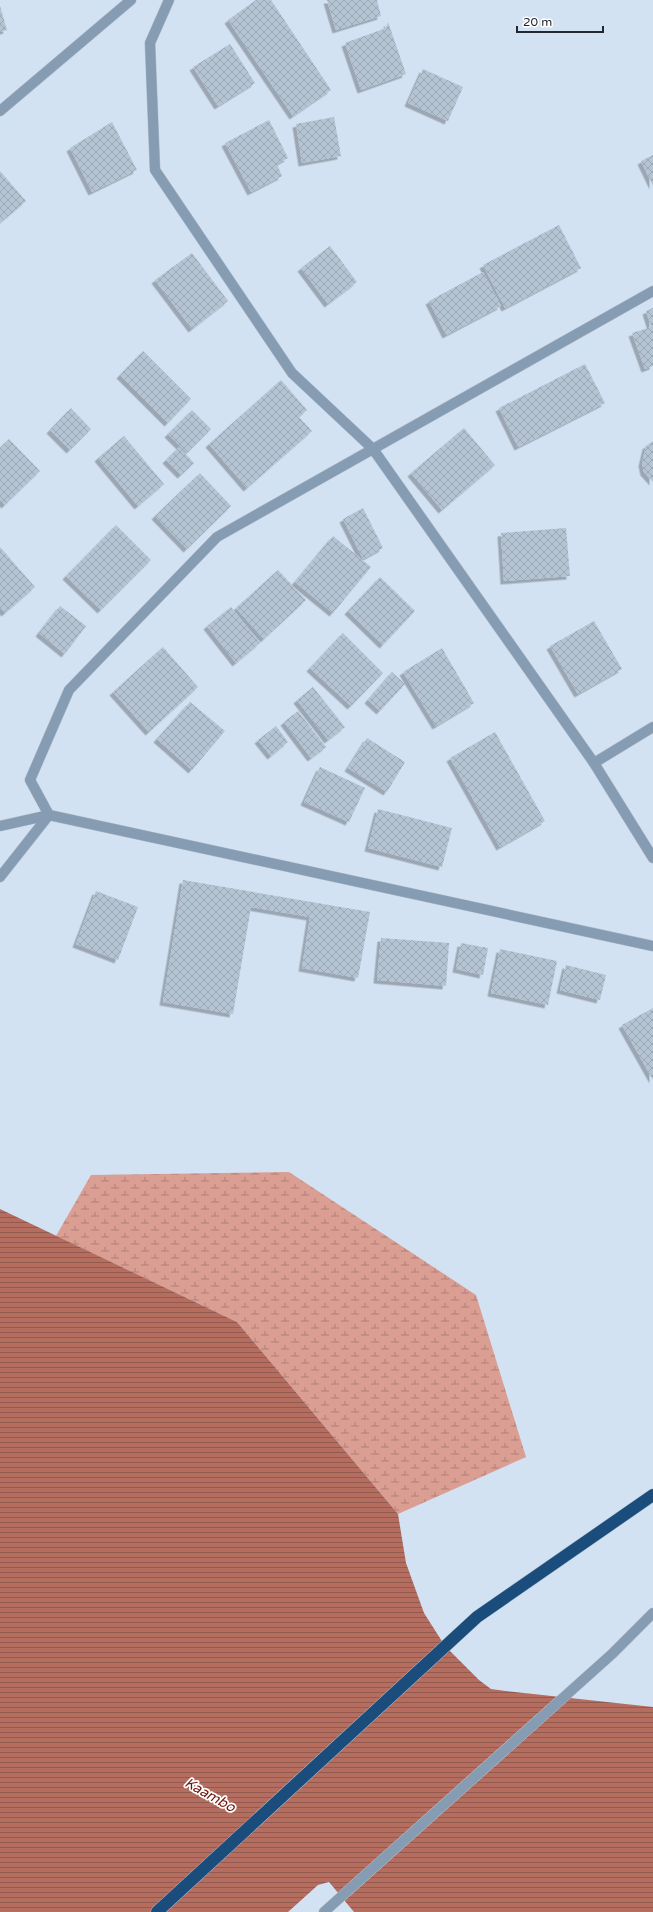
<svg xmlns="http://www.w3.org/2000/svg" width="653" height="1912" font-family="'Varela Round',sans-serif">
	<defs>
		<pattern id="wetland-marsh" width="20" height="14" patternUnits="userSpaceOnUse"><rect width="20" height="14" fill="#da9e93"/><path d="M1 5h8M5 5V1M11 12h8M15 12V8" fill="none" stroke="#b08178"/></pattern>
		<pattern id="water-rules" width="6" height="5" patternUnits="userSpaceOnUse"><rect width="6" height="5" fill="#b56d60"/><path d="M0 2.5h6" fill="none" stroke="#935a50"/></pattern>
		<pattern id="building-cross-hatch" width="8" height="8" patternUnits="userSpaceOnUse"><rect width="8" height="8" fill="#b5c4d3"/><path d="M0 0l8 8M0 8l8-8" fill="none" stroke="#9ba8b5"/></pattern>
		<filter id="shadow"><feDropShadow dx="-3.5" dy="3.5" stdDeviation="0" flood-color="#0004"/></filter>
	</defs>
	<rect width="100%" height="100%" fill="#d3e2f3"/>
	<path fill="url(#wetland-marsh)" d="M289,1172L476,1295L526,1457L398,1514L237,1322L56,1236L91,1175Z"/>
	<path fill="url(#water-rules)" d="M0,1209L237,1322L398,1514L406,1563L424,1613L445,1646L479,1680L491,1689L506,1691L653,1707V1912H354L329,1882L318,1885L288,1912H0Z"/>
	<g fill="url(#building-cross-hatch)" filter="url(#shadow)">
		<path d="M256,0H271L331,90L293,116L228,20Z"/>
		<path d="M327,0H377L381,16L336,30Z"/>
		<path d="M0,6L7,30L0,32Z"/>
		<path d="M388,22L406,74L361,90L345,43L386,28Z"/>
		<path d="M230,44L255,83L218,106L193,67Z"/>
		<path d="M423,69L463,87L448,121L408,103Z"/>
		<path d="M334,117L341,156L302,163L296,124Z"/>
		<path d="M269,120L288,158L277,164L282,176L251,192L225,143Z"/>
		<path d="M112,122L137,170L92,192L70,148Z"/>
		<path d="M653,155V186L641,161Z"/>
		<path d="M0,171L26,201L0,223Z"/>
		<path d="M559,225L581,268L505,308L483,265Z"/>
		<path d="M330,246L357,282L328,304L301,268Z"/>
		<path d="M192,253L228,301L192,329L155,280Z"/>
		<path d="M483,272L501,306L446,335L429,301Z"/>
		<path d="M653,308V366L645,369L632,333L651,327L646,311Z"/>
		<path d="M143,351L191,399L168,423L120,375Z"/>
		<path d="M585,364L605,403L518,447L499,408Z"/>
		<path d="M281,380L307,410L299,417L312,431L247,488L209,444Z"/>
		<path d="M71,408L91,429L70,450L50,430Z"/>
		<path d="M192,410L211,429L187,453L168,434Z"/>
		<path d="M464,428L495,465L442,510L411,473Z"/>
		<path d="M124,436L164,484L138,506L98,458Z"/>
		<path d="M9,439L40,471L5,505L0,500V448Z"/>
		<path d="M653,441V482L644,472L642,463L646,446Z"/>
		<path d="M179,447L194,463L181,475L166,460Z"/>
		<path d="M200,473L231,506L187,549L155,516Z"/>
		<path d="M363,508L383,548L363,559L343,519Z"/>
		<path d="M116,525L151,560L101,610L66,576Z"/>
		<path d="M566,528L570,576L504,581L501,533Z"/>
		<path d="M333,536L371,567L333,613L295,582Z"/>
		<path d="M0,547L35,587L5,613L0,607Z"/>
		<path d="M278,570L306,600L264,639L236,608Z"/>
		<path d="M380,577L415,611L383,645L348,611Z"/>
		<path d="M60,606L86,626L65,654L39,633Z"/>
		<path d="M231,607L260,643L236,663L207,626Z"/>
		<path d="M594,621L622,669L578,694L550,646Z"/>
		<path d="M343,633L383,673L351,706L310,668Z"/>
		<path d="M163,647L198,687L149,732L113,692Z"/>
		<path d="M442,648L474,703L436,726L403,672Z"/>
		<path d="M392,672L405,684L380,711L368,700Z"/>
		<path d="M313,687L345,727L328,740L297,700Z"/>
		<path d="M190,702L225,731L192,770L157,739Z"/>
		<path d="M298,711L326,747L311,758L284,722Z"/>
		<path d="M276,726L288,742L271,756L258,740Z"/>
		<path d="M495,732L545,821L500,847L450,758Z"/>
		<path d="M367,738L405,762L387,792L348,768Z"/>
		<path d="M320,767L365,788L349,822L304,802Z"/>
		<path d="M378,809L452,828L442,867L368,848Z"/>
		<path d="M183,880L370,912L358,978L302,968L310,917L251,907L233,1014L163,1002Z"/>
		<path d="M96,891L138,907L118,960L76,944Z"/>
		<path d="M381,938L449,943L446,986L377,980Z"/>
		<path d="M461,943L488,948L483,975L456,969Z"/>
		<path d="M500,949L557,961L548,1005L491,993Z"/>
		<path d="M566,965L606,975L600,1000L560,990Z"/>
		<path d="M653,1008V1080L622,1025Z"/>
	</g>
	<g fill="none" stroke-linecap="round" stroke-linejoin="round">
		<defs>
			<path id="lane" d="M0,877L49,815"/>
			<g id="street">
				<path d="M169,0L150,43L155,170L292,373L373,449L594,763L653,858"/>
				<path d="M0,111L131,0"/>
				<path d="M653,291L217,537L69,690L30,780L49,815L653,946"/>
				<path d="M594,763L653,727"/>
				<path d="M0,826L49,815"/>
				<path d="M324,1912L612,1654L653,1613"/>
			</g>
			<path id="highway" d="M157,1912L477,1617L653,1495"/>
		</defs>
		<use href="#lane" stroke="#b3c0cf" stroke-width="11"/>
		<use href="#street" stroke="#b3c0cf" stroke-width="11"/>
		<use href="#highway" stroke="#b3c0cf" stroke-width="13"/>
		<use href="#lane" stroke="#869cb3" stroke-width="10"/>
		<use href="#street" stroke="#869cb3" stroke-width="10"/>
		<use href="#highway" stroke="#1a4d7b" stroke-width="12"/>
	</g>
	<g text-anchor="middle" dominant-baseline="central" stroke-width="3.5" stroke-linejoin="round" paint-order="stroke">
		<g font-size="14" font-style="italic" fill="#6e1509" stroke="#fff">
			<text transform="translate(210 1795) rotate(29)">Kaambo</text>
		</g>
	</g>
	<path d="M517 26v6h86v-6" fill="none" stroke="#22272d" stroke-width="2"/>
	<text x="523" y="26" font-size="12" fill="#22272d" stroke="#ffffff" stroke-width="3" paint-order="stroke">20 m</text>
</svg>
